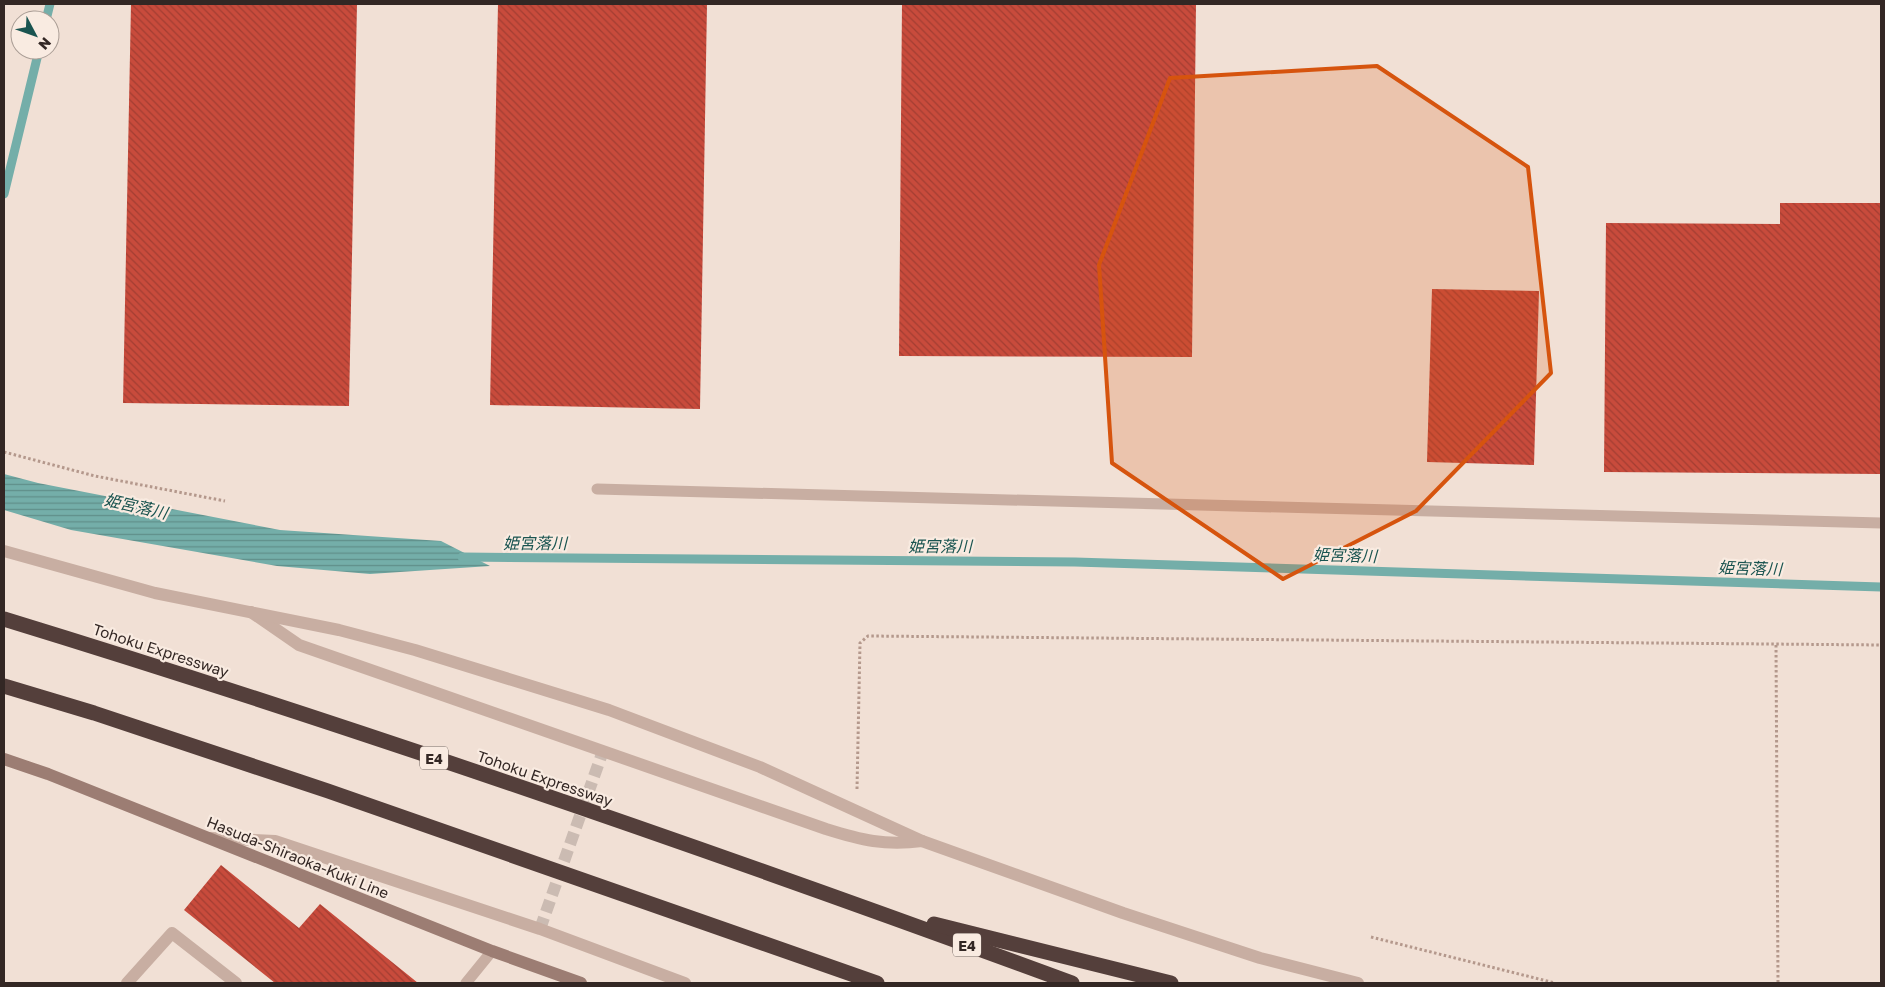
<svg xmlns="http://www.w3.org/2000/svg" width="1885" height="987" font-family="'Golos Text','Noto Sans JP',sans-serif">
	<defs>
		<pattern id="water-rules" width="6" height="5" patternUnits="userSpaceOnUse" patternTransform="scale(1.25)"><rect width="6" height="5" fill="#74aea9"/><path d="M0 2.5h6" fill="none" stroke="#608e89"/></pattern>
		<pattern id="building-back-hatch" width="6" height="6" patternUnits="userSpaceOnUse" patternTransform="scale(1.25)"><rect width="6" height="6" fill="#c84b3c"/><path d="M-1 5l2 2M0 0l6 6M5-1l2 2" fill="none" stroke="#a33e32"/></pattern>
	</defs>
	<rect width="100%" height="100%" fill="#f1e0d5"/>
	<path fill="url(#water-rules)" d="M4,474L38,483L280,530L441,541L490,566L370,574L277,566L71,530L4,510Z"/>
	<g fill="none" stroke-linecap="round" stroke-linejoin="round">
		<g stroke="#74aea9" stroke-width="9">
			<path d="M46,20L50,4"/>
			<path d="M4,194L39,50"/>
			<path d="M462,557L1075,562L1881,587"/>
		</g>
	</g>
	<g fill="url(#building-back-hatch)">
		<path d="M131,4H357L349,406L123,403Z"/>
		<path d="M498,4H707L700,409L490,405Z"/>
		<path d="M902,4H1196L1192,357L899,356Z"/>
		<path d="M1780,203H1881V474L1604,472L1606,223L1780,224Z"/>
		<path d="M1432,289L1539,291L1534,465L1427,462Z"/>
		<path d="M221,865L299,928L320,904L418,983H275L184,910Z"/>
	</g>
	<g fill="none" stroke-linecap="round" stroke-linejoin="round">
		<path stroke="#cbbbb2" stroke-width="12" stroke-dasharray="12 6" stroke-linecap="butt" d="M540,929L603,751"/>
		<g stroke="#b4988c" stroke-width="3" stroke-dasharray="2.5 2.5" stroke-linecap="butt">
			<path d="M4,452L95,476L225,501"/>
			<path d="M1776,645L1778,983"/>
			<path d="M857,789L860,643L868,636L1881,645"/>
			<path d="M1371,937L1555,983"/>
		</g>
		<g stroke="#c8aea2" stroke-width="11">
			<path d="M597,489L1881,523"/>
			<path d="M466,983L492,951"/>
		</g>
		<g stroke="#c8aea2" stroke-width="12">
			<path d="M251,612L299,645L826,829C861,840 885,846 922,841"/>
			<path d="M210,838L275,841L540,929L685,983"/>
			<path d="M127,983L172,933L236,983"/>
		</g>
		<path stroke="#c8aea2" stroke-width="12" d="M4,551L155,593L339,630L415,650L609,710L760,767L922,841L1123,913L1260,958L1358,983"/>
		<path stroke="#9c7d73" stroke-width="12" d="M4,759L48,774L492,951L581,983"/>
		<g stroke="#543f3b" stroke-width="15">
			<path d="M4,619C363,729 719,853 1072,983"/>
			<path d="M4,686L94,713L328,791L877,983"/>
			<path d="M934,924L1171,983"/>
		</g>
	</g>
	<path fill="#d6540e" fill-opacity="0.2" stroke="#d6540e" stroke-width="4" stroke-linejoin="round" d="M1377,66L1528,167L1551,373L1416,511L1283,579L1112,463L1099,265L1170,78Z"/>
	<g text-anchor="middle" dominant-baseline="central" stroke-width="4.5" stroke-linejoin="round" paint-order="stroke">
		<g fill="#f9ebe1" stroke="#6e625d" stroke-width="1">
			<rect x="420" y="746.5" width="28" height="23" rx="4"/>
			<rect x="953" y="933.5" width="28" height="23" rx="4"/>
		</g>
		<g font-size="14" font-weight="bold" fill="#332724">
			<text x="434" y="758">E4</text>
			<text x="967" y="945">E4</text>
		</g>
		<g font-size="15" fill="#332724" stroke="#f9ebe1">
			<text transform="translate(161 650) rotate(18)">Tohoku Expressway</text>
			<text transform="translate(545 778) rotate(19)">Tohoku Expressway</text>
			<text transform="translate(298 857) rotate(22)">Hasuda-Shiraoka-Kuki Line</text>
		</g>
		<g font-size="16" font-style="italic" fill="#1a5450" stroke="#f9ebe1">
			<text transform="translate(136 506) rotate(13)">姫宮落川</text>
			<text x="535" y="543">姫宮落川</text>
			<text x="940" y="546">姫宮落川</text>
			<text transform="translate(1345 555) rotate(2)">姫宮落川</text>
			<text transform="translate(1750 568) rotate(2)">姫宮落川</text>
		</g>
	</g>
	<rect width="1885" height="987" fill="none" stroke="#332724" stroke-width="10"/>
	<g transform="translate(35 35) rotate(131)"><circle r="24" fill="#f9ebe1" stroke="#aa9d95"/>
	<path d="M0-4L9 19L0 12L-9 19Z" fill="#1a5450"/>
	<text y="-8" font-size="14" font-weight="bold" text-anchor="middle" fill="#332724">N</text>
	</g>
</svg>
